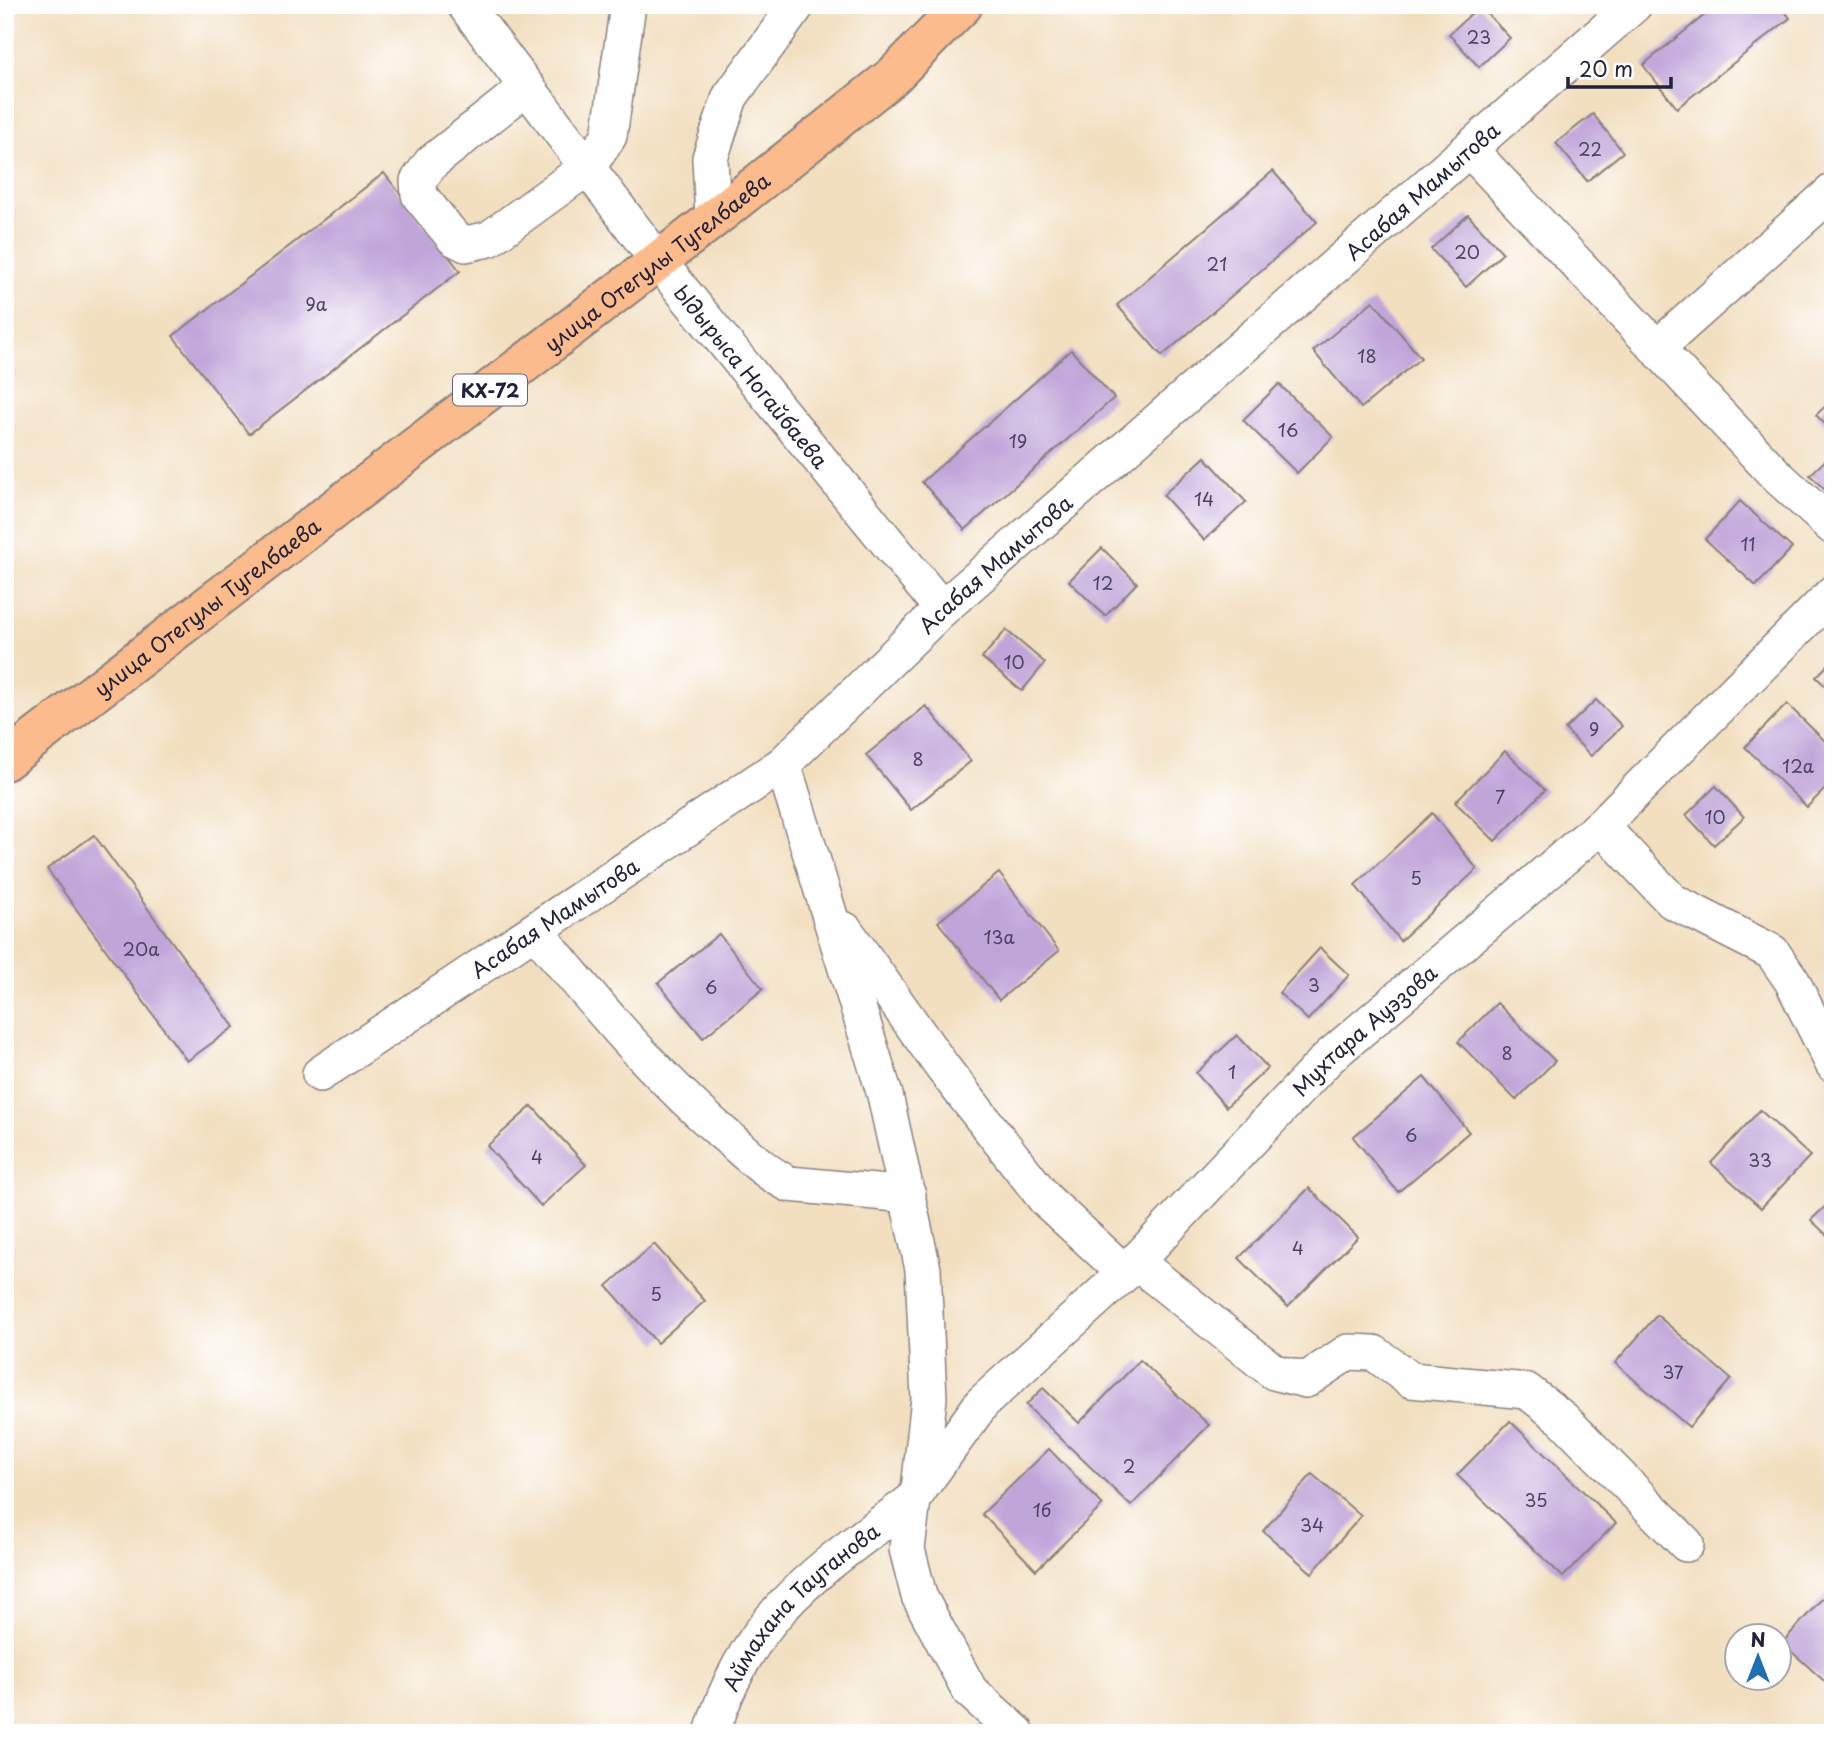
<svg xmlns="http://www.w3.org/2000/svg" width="1838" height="1738" font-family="'Playpen Sans',sans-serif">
	<rect width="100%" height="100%" fill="#fff"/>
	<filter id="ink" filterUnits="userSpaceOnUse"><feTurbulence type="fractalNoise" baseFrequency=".0143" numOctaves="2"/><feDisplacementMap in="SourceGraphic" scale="14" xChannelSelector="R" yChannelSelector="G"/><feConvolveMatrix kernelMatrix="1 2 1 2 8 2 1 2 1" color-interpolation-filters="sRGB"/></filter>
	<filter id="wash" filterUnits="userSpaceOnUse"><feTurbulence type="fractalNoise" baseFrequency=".00686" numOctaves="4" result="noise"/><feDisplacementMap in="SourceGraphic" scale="28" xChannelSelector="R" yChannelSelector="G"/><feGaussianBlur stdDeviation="1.57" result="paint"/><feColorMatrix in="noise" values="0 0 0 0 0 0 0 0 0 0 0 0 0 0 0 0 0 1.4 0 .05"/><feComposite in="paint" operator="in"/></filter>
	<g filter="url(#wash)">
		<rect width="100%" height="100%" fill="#f2dfc0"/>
		<g id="blocks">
			<g fill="#c0a5d9">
				<path d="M1717,5H1780L1790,18L1677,108L1643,65Z"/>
				<path d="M1480,6L1510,38L1479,67L1449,34Z"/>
				<path d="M1593,114L1623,152L1587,181L1556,143Z"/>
				<path d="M1273,171L1317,222L1162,356L1117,305Z"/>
				<path d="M384,173L460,271L249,434L173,336Z"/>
				<path d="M1468,215L1503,253L1466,287L1431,249Z"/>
				<path d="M1373,301L1421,358L1361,408L1313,351Z"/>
				<path d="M1071,350L1114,398L965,530L922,482Z"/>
				<path d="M1279,384L1333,437L1297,473L1243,420Z"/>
				<path d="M1833,399V432L1816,415Z"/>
				<path d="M1833,453V498L1810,475Z"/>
				<path d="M1205,457L1246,502L1204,540L1163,495Z"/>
				<path d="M1740,501L1792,548L1756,586L1705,539Z"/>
				<path d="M1102,548L1137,583L1105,616L1069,581Z"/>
				<path d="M1006,630L1045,663L1022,691L982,658Z"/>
				<path d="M1833,660V693L1816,677Z"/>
				<path d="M1596,700L1622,726L1591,756L1565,729Z"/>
				<path d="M1787,704L1833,749V781L1807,807L1745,747Z"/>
				<path d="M926,706L971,761L911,810L866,755Z"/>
				<path d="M1505,751L1545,790L1495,841L1455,802Z"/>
				<path d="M1716,786L1744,817L1714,845L1686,815Z"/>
				<path d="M1432,813L1477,869L1400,941L1355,885Z"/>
				<path d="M94,835L234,1027L187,1061L47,869Z"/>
				<path d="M999,873L1059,951L999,1000L938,922Z"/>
				<path d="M719,934L763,989L703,1038L658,983Z"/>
				<path d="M1320,948L1349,975L1308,1020L1279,993Z"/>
				<path d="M1497,1003L1555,1061L1516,1100L1458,1042Z"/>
				<path d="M1237,1035L1268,1068L1226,1107L1196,1073Z"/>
				<path d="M1424,1077L1469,1132L1398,1192L1353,1137Z"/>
				<path d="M532,1106L586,1165L541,1206L487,1146Z"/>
				<path d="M1760,1110L1810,1156L1761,1208L1711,1163Z"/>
				<path d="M1309,1188L1358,1237L1288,1307L1239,1258Z"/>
				<path d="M1833,1199V1241L1811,1220Z"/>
				<path d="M654,1244L705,1301L657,1343L607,1286Z"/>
				<path d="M1657,1315L1731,1379L1689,1427L1615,1363Z"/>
				<path d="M1140,1360L1209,1425L1131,1506L1026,1405L1043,1388L1079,1423Z"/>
				<path d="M1510,1421L1616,1523L1563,1577L1457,1475Z"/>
				<path d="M1049,1449L1103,1505L1036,1570L982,1514Z"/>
				<path d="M1312,1474L1361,1516L1312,1573L1263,1531Z"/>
				<path d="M1829,1591L1833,1595V1689L1782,1643Z"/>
			</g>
		</g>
	</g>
	<g filter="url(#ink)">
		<use href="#blocks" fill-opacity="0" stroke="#8a807e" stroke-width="2"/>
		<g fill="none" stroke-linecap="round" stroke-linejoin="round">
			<defs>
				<g id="street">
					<path id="s1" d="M465,5L658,261L942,609"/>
					<path d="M527,87L431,163L418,181L419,195L454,238L466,244L489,239L588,167L609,136L628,5"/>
					<path d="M1470,150L1777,476L1833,527"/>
					<path d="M713,219L710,158L730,97L797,5"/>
					<path d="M1658,347L1833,191"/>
					<path d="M1601,826L1672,901L1772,952L1792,981L1833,1064"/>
					<path d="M845,930L943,1068L1046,1200L1125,1273"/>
					<path d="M536,932C596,1004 654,1074 725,1135C746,1153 764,1172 789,1184L908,1195"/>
					<path id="s2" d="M320,1074L783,764L942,609L1634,5"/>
					<path d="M1135,1261L1274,1372L1306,1380L1348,1352L1374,1353L1411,1380L1527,1391L1563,1419L1686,1544"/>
					<path id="s3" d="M919,1490L982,1403L1125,1273L1329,1057L1601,826L1833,593"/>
					<path d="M913,1500L907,1549L919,1596L970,1691L1017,1733"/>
					<path id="s4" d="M712,1733C747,1614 819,1570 913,1500L919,1490L929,1398L923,1269L885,1095L783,764"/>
				</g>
				<g id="primary">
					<path id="s5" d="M5,761L713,219L893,76L963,5"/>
				</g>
			</defs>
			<use href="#street" stroke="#8a807e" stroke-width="38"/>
			<use href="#primary" stroke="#8a807e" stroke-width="42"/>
			<use href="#street" stroke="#fff" stroke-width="35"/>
			<use href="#primary" stroke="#fbbb8c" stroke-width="38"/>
		</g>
	</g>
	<g text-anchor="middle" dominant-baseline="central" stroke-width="6" stroke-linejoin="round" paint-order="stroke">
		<g font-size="18" fill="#4a4362">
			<text x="1479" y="36">23</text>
			<text x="1590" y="148">22</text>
			<text x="1467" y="251">20</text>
			<text x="1217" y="263">21</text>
			<text x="316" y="303">9а</text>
			<text x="1367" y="355">18</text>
			<text x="1288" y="429">16</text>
			<text x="1018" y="440">19</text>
			<text x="1204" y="498">14</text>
			<text x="1748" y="543">11</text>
			<text x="1103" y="582">12</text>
			<text x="1014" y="661">10</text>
			<text x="1594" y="728">9</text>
			<text x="918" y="758">8</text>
			<text x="1798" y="765">12а</text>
			<text x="1500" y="796">7</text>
			<text x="1715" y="816">10</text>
			<text x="1416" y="877">5</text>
			<text x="999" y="936">13а</text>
			<text x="141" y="948">20а</text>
			<text x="1314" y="984">3</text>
			<text x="711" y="986">6</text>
			<text x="1507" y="1052">8</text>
			<text x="1232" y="1071">1</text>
			<text x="1411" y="1134">6</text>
			<text x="537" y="1156">4</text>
			<text x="1760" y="1159">33</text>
			<text x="1298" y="1247">4</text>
			<text x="656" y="1293">5</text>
			<text x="1673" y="1371">37</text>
			<text x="1129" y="1465">2</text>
			<text x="1536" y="1499">35</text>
			<text x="1042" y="1509">1б</text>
			<text x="1312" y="1524">34</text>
		</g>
		<rect fill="#fff" stroke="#646476" stroke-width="2" x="453" y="374.5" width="74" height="31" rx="5"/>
		<g font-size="19" font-weight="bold" fill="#22223b">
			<text x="490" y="390">КХ-72</text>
		</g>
		<g font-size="21" fill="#22223b" stroke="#fff">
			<text stroke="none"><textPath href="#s2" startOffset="1416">Асабая Мамытова</textPath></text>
			<text stroke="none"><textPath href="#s5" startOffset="821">улица Отегулы Тугелбаева</textPath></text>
			<text stroke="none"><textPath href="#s1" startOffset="469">Ыдырыса Ногайбаева</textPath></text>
			<text stroke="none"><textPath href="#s2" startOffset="849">Асабая Мамытова</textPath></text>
			<text stroke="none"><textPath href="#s5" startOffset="254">улица Отегулы Тугелбаева</textPath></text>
			<text stroke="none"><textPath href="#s2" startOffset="282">Асабая Мамытова</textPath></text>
			<text stroke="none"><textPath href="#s3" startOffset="642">Мухтара Ауэзова</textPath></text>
			<text stroke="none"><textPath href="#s4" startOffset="158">Аймахана Таутанова</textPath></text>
		</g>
	</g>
	<rect width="1838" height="1738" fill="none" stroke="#fff" stroke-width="28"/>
	<g transform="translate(1758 1657)"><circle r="33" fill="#ffffff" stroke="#a7a7b1" stroke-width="2"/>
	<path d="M0-5L12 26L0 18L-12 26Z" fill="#1f6fb2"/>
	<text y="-10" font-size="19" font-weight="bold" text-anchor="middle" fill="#22223b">N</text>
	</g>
	<path d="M1568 77v10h103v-10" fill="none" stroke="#22223b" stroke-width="3.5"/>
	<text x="1579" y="77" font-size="21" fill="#22223b" stroke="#ffffff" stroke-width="5" paint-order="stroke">20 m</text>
</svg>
